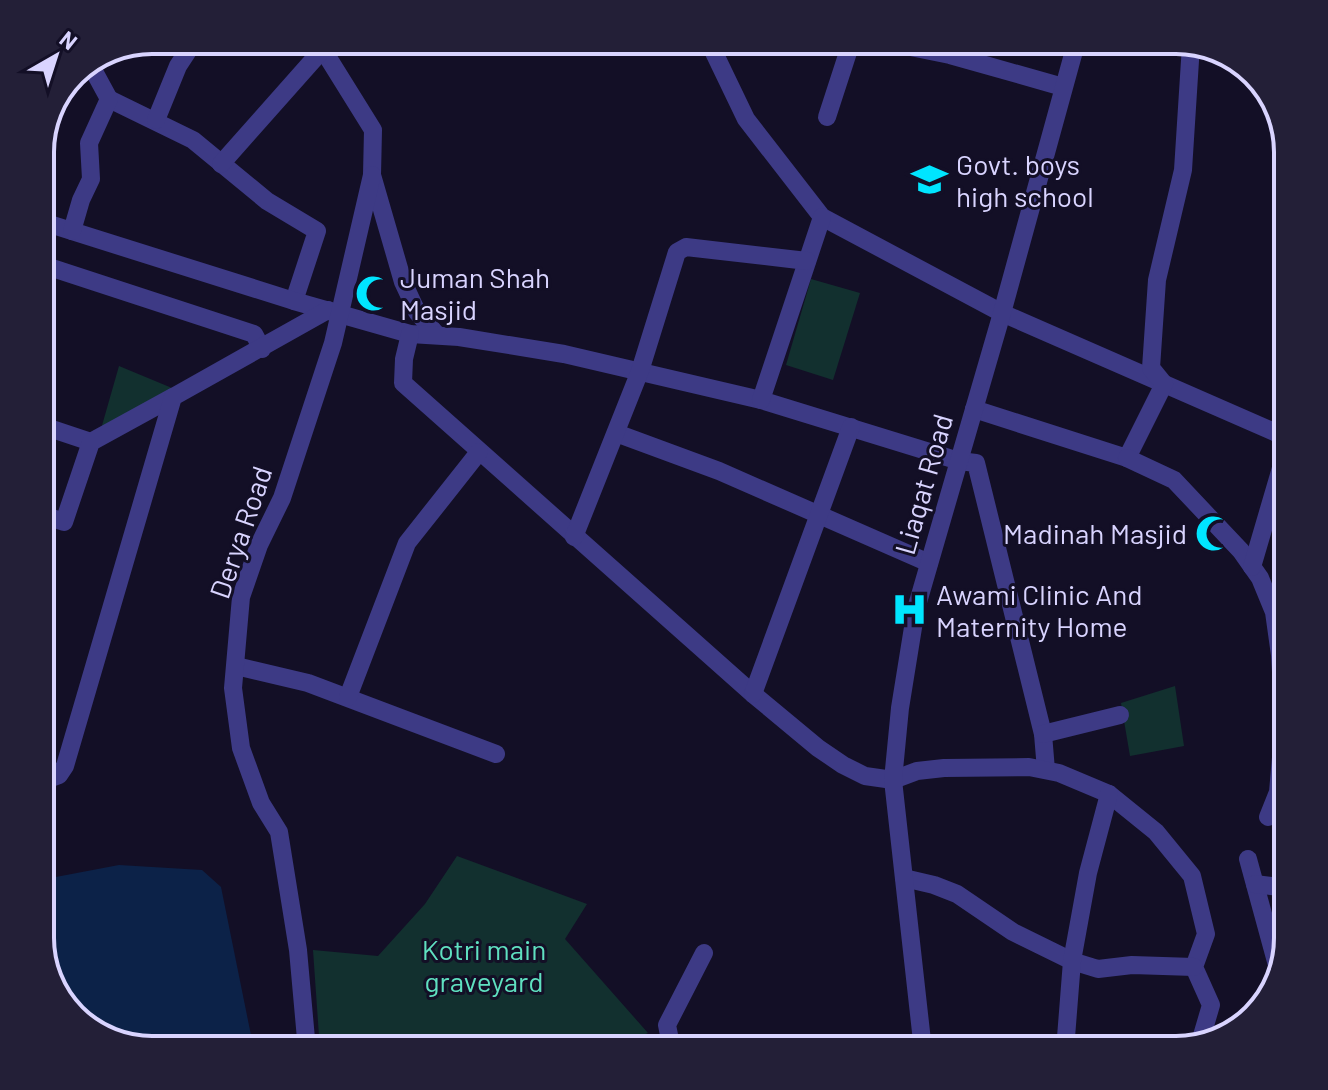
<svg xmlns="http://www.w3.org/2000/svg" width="1328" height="1090" font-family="Barlow,sans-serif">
	<rect width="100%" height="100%" fill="#130f26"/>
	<g fill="#12302f">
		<path d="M811,279L860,293L833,380L786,365Z"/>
		<path d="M119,366L172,388L101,429Z"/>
		<path d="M1175,686L1184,746L1130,756L1121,703Z"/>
		<path d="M457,856L587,904L565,939L648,1033L610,1050H320L313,950L378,956L425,904Z"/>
	</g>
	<path fill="#0c2248" d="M119,865L202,870L221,887L254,1050H152L78,1022L40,945V880Z"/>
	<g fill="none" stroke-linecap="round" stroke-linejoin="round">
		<g stroke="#3d3a85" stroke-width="18">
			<path d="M317,40L373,130L372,175L403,282L417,312L437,335"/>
			<path d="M708,40L746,119L822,217L1002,313L1288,438"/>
			<path d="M876,40L950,55L1063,87"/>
			<path d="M109,99L193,140L267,201L317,231L294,301"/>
			<path d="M827,117L852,40"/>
			<path d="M156,120L178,66L195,40"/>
			<path d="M221,164L323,49"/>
			<path d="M40,221L294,301L410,334L459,337L564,354L761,400L959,461L976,463L1043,734L1046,770"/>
			<path d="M72,231L81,200L91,179L89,143L109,99L90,64"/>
			<path d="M40,264L254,334L262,349"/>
			<path d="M410,334L404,359L403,383L753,694L818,748L843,765L865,776L893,780L917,771L944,768L1029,767L1059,773L1109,794L1156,832L1192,876L1206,934L1194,967L1211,1005L1201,1039"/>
			<path d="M761,400L822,217"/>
			<path d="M974,409L1127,458L1164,384L1151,368L1157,280L1183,170L1191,45"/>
			<path d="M40,425L91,442"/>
			<path d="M616,433L719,471L929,563"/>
			<path d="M1127,458L1174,480L1241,551L1260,578L1274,612L1280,655L1284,723L1278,792L1268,817"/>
			<path d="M40,514L64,522L91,442L173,397"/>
			<path d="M574,537L640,371L677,252L686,247L807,261"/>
			<path d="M1252,567L1288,444"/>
			<path d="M236,666L308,683L496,754"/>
			<path d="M753,694L851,427"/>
			<path d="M348,697L407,543L479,452"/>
			<path d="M1043,734L1120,715"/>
			<path d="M40,782L59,775L65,766L173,397L328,310"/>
			<path d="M1248,859L1278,969"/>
			<path d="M904,878L934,885L957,894L1013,932L1072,961L1098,969L1132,965L1194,967"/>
			<path d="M1255,884L1288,888"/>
			<path d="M307,1050L298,950L279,832L261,803L241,748L233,688L241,597L259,545L282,498L333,343L372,175"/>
			<path d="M672,1050L667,1025L704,953"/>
			<path d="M923,1050L893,780L900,708L916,609L1002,313L1077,40"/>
			<path d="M1065,1050L1072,961L1088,873L1109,794"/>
		</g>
	</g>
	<defs>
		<symbol id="school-bare" viewBox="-9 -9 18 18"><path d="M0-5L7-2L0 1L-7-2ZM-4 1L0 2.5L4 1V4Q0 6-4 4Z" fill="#00e5ff" stroke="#130f26" stroke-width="2.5" paint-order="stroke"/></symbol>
		<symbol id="mosque-bare" viewBox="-9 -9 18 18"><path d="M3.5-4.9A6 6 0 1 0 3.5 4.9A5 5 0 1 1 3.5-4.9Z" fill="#00e5ff" stroke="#130f26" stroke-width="2.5" paint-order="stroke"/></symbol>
		<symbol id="hospital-bare" viewBox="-9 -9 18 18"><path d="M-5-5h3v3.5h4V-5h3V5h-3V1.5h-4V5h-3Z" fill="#00e5ff" stroke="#130f26" stroke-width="2.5" paint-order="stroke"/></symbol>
	</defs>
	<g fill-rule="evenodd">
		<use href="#school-bare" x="904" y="154" width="51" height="51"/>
		<use href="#mosque-bare" x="348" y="268" width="51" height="51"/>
		<use href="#mosque-bare" x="1188" y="508" width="51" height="51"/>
		<use href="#hospital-bare" x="884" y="584" width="51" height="51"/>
	</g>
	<g text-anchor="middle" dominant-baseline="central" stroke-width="6" stroke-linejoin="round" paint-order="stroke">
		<g font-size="28" fill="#d9d4ff" stroke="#130f26" text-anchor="start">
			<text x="956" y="164">Govt. boys<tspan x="956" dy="32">high school</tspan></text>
			<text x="400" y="277">Juman Shah<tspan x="400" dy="32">Masjid</tspan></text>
			<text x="1187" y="533" text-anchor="end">Madinah Masjid</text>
			<text x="936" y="594">Awami Clinic And<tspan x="936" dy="32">Maternity Home</tspan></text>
		</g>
		<g font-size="28" fill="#d9d4ff" stroke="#130f26">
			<text transform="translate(923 484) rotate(-74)">Liaqat Road</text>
			<text transform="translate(240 532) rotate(-71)">Derya Road</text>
		</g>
		<g font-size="28" fill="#5fe0c0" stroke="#130f26">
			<text x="484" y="949">Kotri main<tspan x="484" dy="32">graveyard</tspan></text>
		</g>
	</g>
	<path d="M0 0H1328V1090H0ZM152 54H1176A98 98 0 0 1 1274 152V938A98 98 0 0 1 1176 1036H152A98 98 0 0 1 54 938V152A98 98 0 0 1 152 54Z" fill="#231f37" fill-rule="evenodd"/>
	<path fill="none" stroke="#d9d4ff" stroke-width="4" d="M152 54H1176A98 98 0 0 1 1274 152V938A98 98 0 0 1 1176 1036H152A98 98 0 0 1 54 938V152A98 98 0 0 1 152 54Z"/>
	<g transform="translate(56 56) rotate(39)" stroke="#130f26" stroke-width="6" paint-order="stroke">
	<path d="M0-6L14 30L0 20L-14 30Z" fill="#d9d4ff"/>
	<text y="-12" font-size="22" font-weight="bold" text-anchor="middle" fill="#d9d4ff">N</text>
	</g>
</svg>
